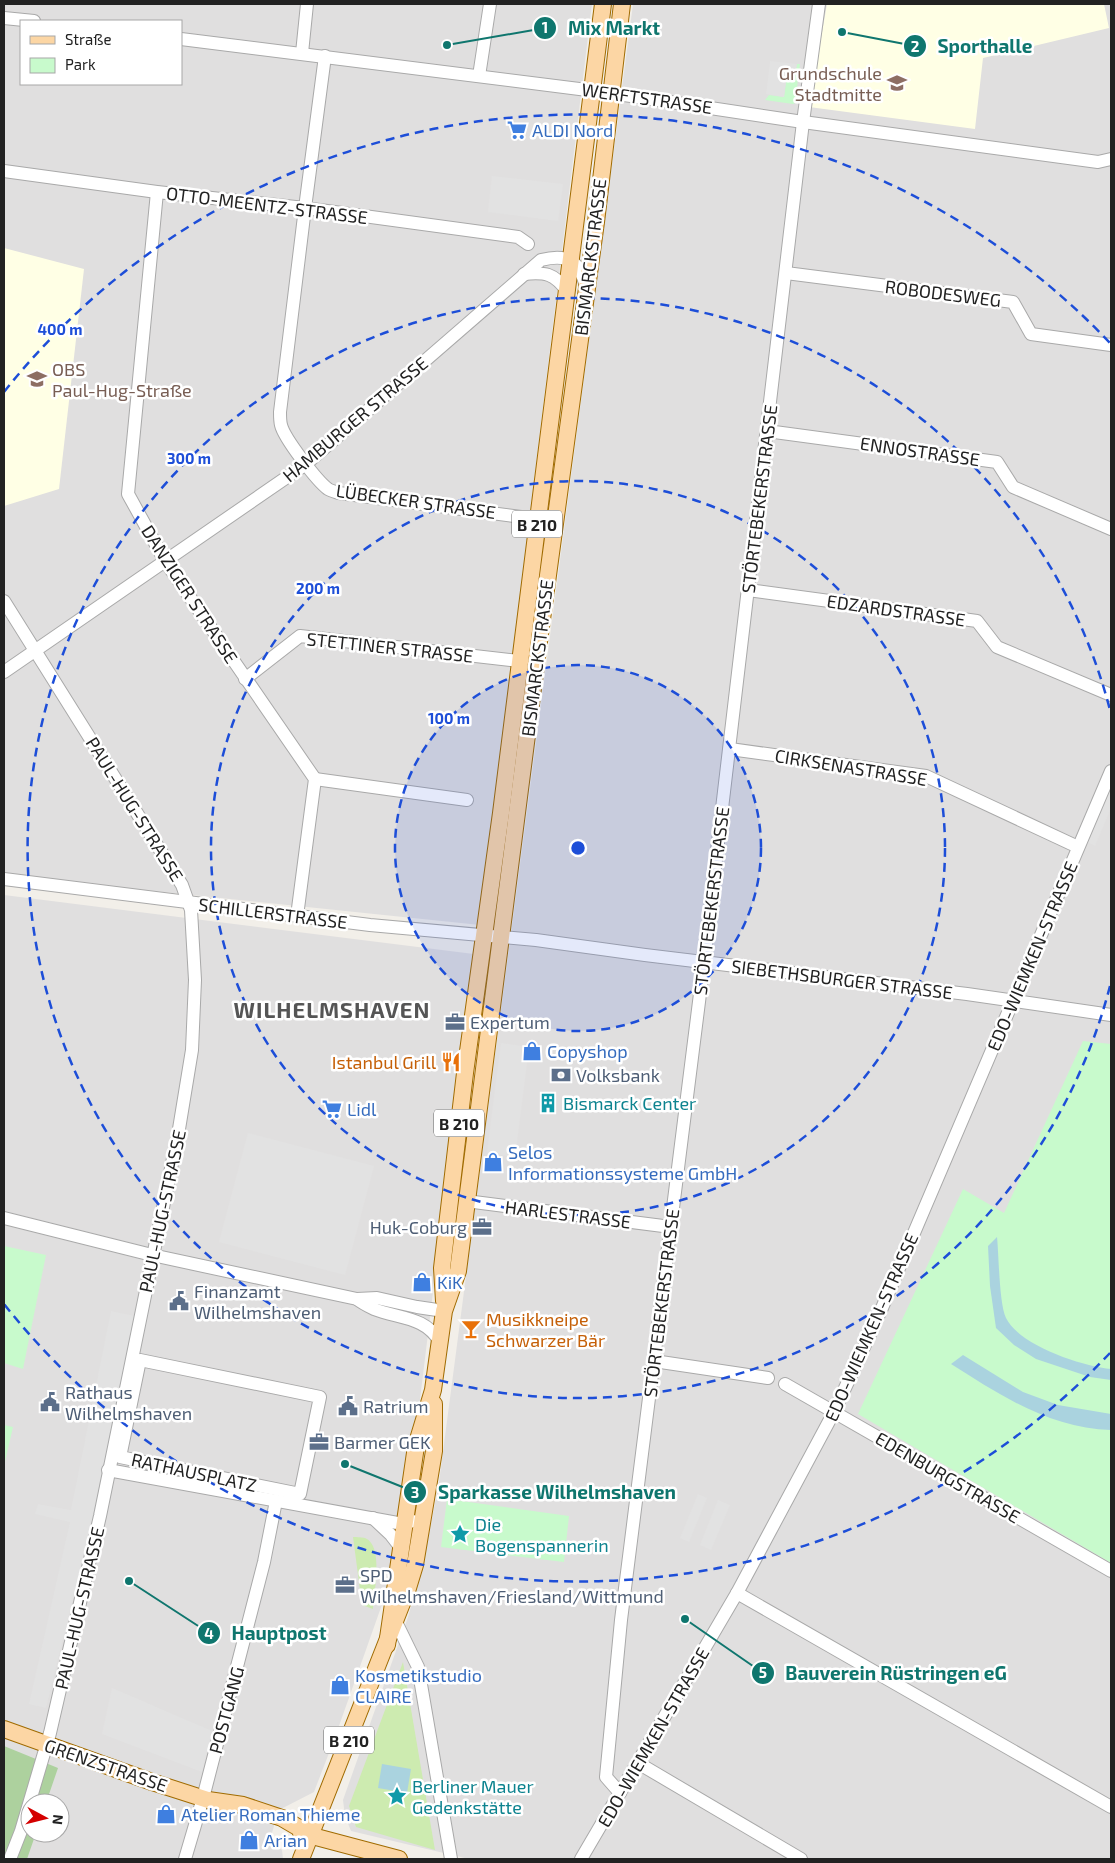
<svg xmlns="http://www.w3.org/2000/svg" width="1115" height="1863" font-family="'Exo 2',sans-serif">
	<rect width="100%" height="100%" fill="#f2efe9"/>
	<g fill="#e0dfdf" fill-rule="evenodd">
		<path d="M4,4H592L480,925L87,884L4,873ZM21,21H181V84H21Z"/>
		<path d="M633,4H1111V1859H469L351,1831L345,1816L343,1800L408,1617L424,1560L439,1482Z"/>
		<path d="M4,895L474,954L419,1408L401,1517L385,1596L334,1740L314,1792L279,1810L270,1839L282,1850L283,1859H4ZM30,1803H60V1833H30Z"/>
	</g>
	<g fill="#ffffe5">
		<path d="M827,4H1104L1109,28L983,58L975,129L809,107Z"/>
		<path d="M4,248L84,269L59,489L4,506Z"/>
	</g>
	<g fill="#cdebb0">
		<path d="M353,1537C356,1537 361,1537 365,1538C384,1545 374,1593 373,1609L362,1605Z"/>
		<path d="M403,1662L435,1850L356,1827L349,1806Z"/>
	</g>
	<path fill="#add19e" d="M4,1746L58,1768L46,1803H30V1833H36L27,1859H4Z"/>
	<g fill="#c8facc">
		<path d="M797,64H800L795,103L793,104L765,100L769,95L784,97L787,74L796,69Z"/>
		<path d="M1083,1041L1111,1044V1563L858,1414L963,1189L1004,1213Z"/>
		<path d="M4,1246L46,1255L23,1369L4,1363Z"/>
		<path d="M4,1425L13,1427L4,1466Z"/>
		<path d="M447,1499L569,1516L564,1562L441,1547Z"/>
	</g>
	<g fill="#e2e2e2">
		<path d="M770,61L797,64L796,69L787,74L784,97L766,94Z"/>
		<path d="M492,176L563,184L558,221L488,212Z"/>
		<path d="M1111,788V808L1095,846L1088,842Z"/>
		<path d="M501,1043L529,1047L515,1157L487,1153Z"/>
		<path d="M248,1133L374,1166L345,1275L219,1242Z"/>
		<path d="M111,1311L134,1316L93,1517L46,1708L29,1704L70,1522L35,1514L38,1504L71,1510Z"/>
		<path d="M698,1494L707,1498L689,1542L680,1538Z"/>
		<path d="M718,1500L730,1505L711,1550L700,1545Z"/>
		<path d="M112,1688L212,1731L202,1772L102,1734Z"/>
	</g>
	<g fill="#aad3df">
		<path d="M997,1237C999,1256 999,1303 1006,1318C1020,1346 1082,1366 1111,1369V1380L1090,1377L1036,1359L1014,1345L996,1328L990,1286L988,1246Z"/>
		<path d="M963,1355L1023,1392L1058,1405L1111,1414V1430C1051,1429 1000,1395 951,1364Z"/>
		<path d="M382,1764L411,1769L407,1793L378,1788Z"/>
	</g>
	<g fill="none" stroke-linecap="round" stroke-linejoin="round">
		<defs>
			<g id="minor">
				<path d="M4,18L34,21"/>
				<path d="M181,39L611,93L803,122L1098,162L1111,159"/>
				<path d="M302,53L307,4"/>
				<path d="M325,56L305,208L280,412C280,416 280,421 281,425C284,438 317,481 328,489C331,491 336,492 339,493L537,519"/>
				<path d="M479,76L490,4"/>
				<path d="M4,171L157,192L305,208L518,237L528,244"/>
				<path d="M157,192L128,494L165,561L315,779L297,916"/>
				<path d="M786,273L1013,302L1031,334L1111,345"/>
				<path d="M524,274C545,272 554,273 567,291"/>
				<path d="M767,431L997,462L1013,487L1111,529"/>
				<path d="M748,590L977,621L997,647L1111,695"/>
				<path d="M4,601L182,885L191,910L195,980L192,1050L179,1129L100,1516L50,1733L21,1831L10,1859"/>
				<path d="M4,672L306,464L541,260C568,253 579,261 586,286"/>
				<path d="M245,679L300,636L519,661"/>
				<path d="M730,749L926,776L1078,847"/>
				<path d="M315,779L467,800"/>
				<path d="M4,879L370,925L536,940L645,955L967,994L1111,1015"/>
				<path d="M466,1201L671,1227"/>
				<path d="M4,1218L152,1255L357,1299C362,1303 368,1306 374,1309C399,1319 425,1316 440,1342"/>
				<path d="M357,1299L377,1298L417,1307L444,1311"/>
				<path d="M140,1360L320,1397L300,1494L120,1457Z"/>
				<path d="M654,1361L768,1378"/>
				<path d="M785,1384L1111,1571"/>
				<path d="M108,1470L403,1524L413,1521"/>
				<path d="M373,1518L391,1535L401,1548"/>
				<path d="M737,1593L1111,1807"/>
				<path d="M396,1622L418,1667L451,1859"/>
				<path d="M638,1763L801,1859"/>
				<path d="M620,1793L606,1777L621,1620L702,978L803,122L819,4"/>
				<path d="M185,1859L203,1798L264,1562L276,1501"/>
				<path d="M581,1859L737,1593L834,1412L882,1308L1111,771"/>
			</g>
			<g id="major">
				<path d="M444,1301L442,1268L465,1073L501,813L603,4"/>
				<path d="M387,1645L416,1446L433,1390L444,1311L458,1271L540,634L596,222L622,4"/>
				<path d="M4,1729L152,1782L208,1800L243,1805L282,1818L311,1835"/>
				<path d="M301,1833L399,1859"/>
				<path d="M301,1859L408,1588L415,1565L434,1451V1404"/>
			</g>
		</defs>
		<use href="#minor" stroke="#a9a9a9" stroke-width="14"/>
		<use href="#major" stroke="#a06b00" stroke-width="18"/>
		<use href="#minor" stroke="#fff" stroke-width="12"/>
		<use href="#major" stroke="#fcd6a4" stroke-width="16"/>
	</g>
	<circle cx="578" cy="848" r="183" fill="#1d4ed8" fill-opacity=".12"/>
	<g fill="none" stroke="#1d4ed8" stroke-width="2.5" stroke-dasharray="9 6">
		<circle cx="578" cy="848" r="183"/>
		<circle cx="578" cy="848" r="367"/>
		<path d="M1110 986A550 550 0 1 1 1110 710"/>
		<path d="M1110 1353A733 733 0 0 1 4 1304M4 392A733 733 0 0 1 1110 343"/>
	</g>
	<defs>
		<symbol id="school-bare" viewBox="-9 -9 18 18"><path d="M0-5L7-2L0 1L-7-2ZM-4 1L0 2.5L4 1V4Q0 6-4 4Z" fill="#8d6e63" stroke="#fff" stroke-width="2.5" paint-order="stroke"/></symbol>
		<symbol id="supermarket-bare" viewBox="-9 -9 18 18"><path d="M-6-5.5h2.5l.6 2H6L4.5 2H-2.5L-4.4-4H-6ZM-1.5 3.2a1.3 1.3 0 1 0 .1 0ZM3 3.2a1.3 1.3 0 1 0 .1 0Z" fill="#3f7fe0" stroke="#fff" stroke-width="2.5" paint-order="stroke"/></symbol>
		<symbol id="office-bare" viewBox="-9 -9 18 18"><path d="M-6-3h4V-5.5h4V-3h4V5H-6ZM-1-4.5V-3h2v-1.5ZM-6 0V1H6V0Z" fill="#5c6f8a" stroke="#fff" stroke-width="2.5" paint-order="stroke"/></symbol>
		<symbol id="shop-bare" viewBox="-9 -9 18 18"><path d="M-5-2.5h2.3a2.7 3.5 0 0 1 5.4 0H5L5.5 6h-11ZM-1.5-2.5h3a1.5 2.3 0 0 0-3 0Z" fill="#3f7fe0" stroke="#fff" stroke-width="2.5" paint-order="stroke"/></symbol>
		<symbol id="restaurant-bare" viewBox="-9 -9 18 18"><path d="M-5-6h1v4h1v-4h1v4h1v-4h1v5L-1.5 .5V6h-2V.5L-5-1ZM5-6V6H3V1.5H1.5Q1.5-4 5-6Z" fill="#e8710a" stroke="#fff" stroke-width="2.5" paint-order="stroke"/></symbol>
		<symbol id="bank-bare" viewBox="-9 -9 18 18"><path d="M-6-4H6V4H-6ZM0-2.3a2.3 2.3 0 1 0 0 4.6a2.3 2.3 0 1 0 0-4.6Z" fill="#5c6f8a" stroke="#fff" stroke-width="2.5" paint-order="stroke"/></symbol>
		<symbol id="building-bare" viewBox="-9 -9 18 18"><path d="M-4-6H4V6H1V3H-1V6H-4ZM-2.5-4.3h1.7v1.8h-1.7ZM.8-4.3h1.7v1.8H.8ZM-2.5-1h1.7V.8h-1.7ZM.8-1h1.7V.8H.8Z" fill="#0f9aa8" stroke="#fff" stroke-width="2.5" paint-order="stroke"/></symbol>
		<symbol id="civic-bare" viewBox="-9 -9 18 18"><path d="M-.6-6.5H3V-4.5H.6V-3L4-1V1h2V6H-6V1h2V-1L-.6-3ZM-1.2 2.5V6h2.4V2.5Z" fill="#5c6f8a" stroke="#fff" stroke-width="2.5" paint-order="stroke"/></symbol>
		<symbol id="bar-bare" viewBox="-9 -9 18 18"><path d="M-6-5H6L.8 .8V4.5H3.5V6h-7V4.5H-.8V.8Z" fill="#e8710a" stroke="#fff" stroke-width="2.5" paint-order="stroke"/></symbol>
		<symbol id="sight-bare" viewBox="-9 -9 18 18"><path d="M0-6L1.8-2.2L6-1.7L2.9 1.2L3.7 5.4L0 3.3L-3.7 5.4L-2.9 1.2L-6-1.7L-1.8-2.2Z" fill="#0f9aa8" stroke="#fff" stroke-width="2.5" paint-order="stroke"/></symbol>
	</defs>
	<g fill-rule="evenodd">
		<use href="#school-bare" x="883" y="69" width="28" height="28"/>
		<use href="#supermarket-bare" x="503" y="116" width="28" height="28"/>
		<use href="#school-bare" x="23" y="365" width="28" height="28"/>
		<use href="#office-bare" x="441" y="1008" width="28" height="28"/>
		<use href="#shop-bare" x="518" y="1037" width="28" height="28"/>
		<use href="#restaurant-bare" x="437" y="1048" width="28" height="28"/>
		<use href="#bank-bare" x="547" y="1061" width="28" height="28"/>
		<use href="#building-bare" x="534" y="1089" width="28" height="28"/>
		<use href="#supermarket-bare" x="318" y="1095" width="28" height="28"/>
		<use href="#shop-bare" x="479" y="1148" width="28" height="28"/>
		<use href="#office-bare" x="468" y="1213" width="28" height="28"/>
		<use href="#shop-bare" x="408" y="1268" width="28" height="28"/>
		<use href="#civic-bare" x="165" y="1287" width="28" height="28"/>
		<use href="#bar-bare" x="457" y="1315" width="28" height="28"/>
		<use href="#civic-bare" x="36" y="1388" width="28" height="28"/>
		<use href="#civic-bare" x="334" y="1392" width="28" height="28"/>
		<use href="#office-bare" x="305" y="1428" width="28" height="28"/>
		<use href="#sight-bare" x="446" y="1520" width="28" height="28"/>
		<use href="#office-bare" x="331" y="1571" width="28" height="28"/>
		<use href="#shop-bare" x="326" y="1671" width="28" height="28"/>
		<use href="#sight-bare" x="383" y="1782" width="28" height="28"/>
		<use href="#shop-bare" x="152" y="1800" width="28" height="28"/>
		<use href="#shop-bare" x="235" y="1826" width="28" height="28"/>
	</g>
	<g text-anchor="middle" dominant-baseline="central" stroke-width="5" stroke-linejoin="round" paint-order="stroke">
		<g fill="#fff" stroke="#646464" stroke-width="1">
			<rect x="512" y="510.5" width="50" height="27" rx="4"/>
			<rect x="434" y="1109.5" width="50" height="27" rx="4"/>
			<rect x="324" y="1726.5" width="50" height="27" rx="4"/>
		</g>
		<g font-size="16" font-weight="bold" fill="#222">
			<text x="537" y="524">B 210</text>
			<text x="459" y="1123">B 210</text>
			<text x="349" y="1740">B 210</text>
		</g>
		<g font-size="18" fill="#785e54" stroke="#fff" text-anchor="end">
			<text x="882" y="73">Grundschule<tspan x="882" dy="21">Stadtmitte</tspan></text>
			<text x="52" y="369" text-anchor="start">OBS<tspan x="52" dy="21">Paul-Hug-Straße</tspan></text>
		</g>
		<g font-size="18" fill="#222" stroke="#fff">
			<text transform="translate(647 98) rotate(8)">WERFTSTRASSE</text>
			<text transform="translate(267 205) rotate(7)">OTTO-MEENTZ-STRASSE</text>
			<text transform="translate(590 257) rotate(-83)">BISMARCKSTRASSE</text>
			<text transform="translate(943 293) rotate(7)">ROBODESWEG</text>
			<text transform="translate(355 419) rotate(-40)">HAMBURGER STRASSE</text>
			<text transform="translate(920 451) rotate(8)">ENNOSTRASSE</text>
			<text transform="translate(759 499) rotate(-83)">STÖRTEBEKERSTRASSE</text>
			<text transform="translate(416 501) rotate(8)">LÜBECKER STRASSE</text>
			<text transform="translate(190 594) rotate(57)">DANZIGER STRASSE</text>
			<text transform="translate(896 610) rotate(8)">EDZARDSTRASSE</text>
			<text transform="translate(390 647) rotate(6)">STETTINER STRASSE</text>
			<text transform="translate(537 658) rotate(-83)">BISMARCKSTRASSE</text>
			<text transform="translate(851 767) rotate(9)">CIRKSENASTRASSE</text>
			<text transform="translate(135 809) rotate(58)">PAUL-HUG-STRASSE</text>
			<text transform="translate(711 901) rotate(-83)">STÖRTEBEKERSTRASSE</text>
			<text transform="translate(273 913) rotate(7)">SCHILLERSTRASSE</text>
			<text transform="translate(1032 956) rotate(-67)">EDO-WIEMKEN-STRASSE</text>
			<text transform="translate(842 979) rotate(7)">SIEBETHSBURGER STRASSE</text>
			<text transform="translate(162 1211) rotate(-78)">PAUL-HUG-STRASSE</text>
			<text transform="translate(568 1214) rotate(7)">HARLESTRASSE</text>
			<text transform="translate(661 1303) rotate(-83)">STÖRTEBEKERSTRASSE</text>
			<text transform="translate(871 1327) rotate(-66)">EDO-WIEMKEN-STRASSE</text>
			<text transform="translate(194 1472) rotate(12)">RATHAUSPLATZ</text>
			<text transform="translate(948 1477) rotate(30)">EDENBURGSTRASSE</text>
			<text transform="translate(79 1608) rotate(-77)">PAUL-HUG-STRASSE</text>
			<text transform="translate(226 1710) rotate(-75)">POSTGANG</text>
			<text transform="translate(653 1737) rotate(-60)">EDO-WIEMKEN-STRASSE</text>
			<text transform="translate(106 1765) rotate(19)">GRENZSTRASSE</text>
		</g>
		<g font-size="18" fill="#366cbe" stroke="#fff" text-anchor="start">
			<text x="532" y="130">ALDI Nord</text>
			<text x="547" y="1051">Copyshop</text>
			<text x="347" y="1109">Lidl</text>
			<text x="508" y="1152">Selos<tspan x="508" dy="21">Informationssysteme GmbH</tspan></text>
			<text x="437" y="1282">KiK</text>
			<text x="355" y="1675">Kosmetikstudio<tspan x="355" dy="21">CLAIRE</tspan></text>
			<text x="181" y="1814">Atelier Roman Thieme</text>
			<text x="264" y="1840">Arian</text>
		</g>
		<g font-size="18" fill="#4e5e75" stroke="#fff" text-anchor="start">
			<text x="470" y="1022">Expertum</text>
			<text x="576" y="1075">Volksbank</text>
			<text x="467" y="1227" text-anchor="end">Huk-Coburg</text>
			<text x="194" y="1291">Finanzamt<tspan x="194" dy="21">Wilhelmshaven</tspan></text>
			<text x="65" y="1392">Rathaus<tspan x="65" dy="21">Wilhelmshaven</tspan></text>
			<text x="363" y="1406">Ratrium</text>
			<text x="334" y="1442">Barmer GEK</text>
			<text x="360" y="1575">SPD<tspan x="360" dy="21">Wilhelmshaven/Friesland/Wittmund</tspan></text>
		</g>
		<g font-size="18" fill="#c56008" stroke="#fff" text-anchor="end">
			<text x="436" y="1062">Istanbul Grill</text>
			<text x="486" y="1319" text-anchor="start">Musikkneipe<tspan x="486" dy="21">Schwarzer Bär</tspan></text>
		</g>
		<g font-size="18" fill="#0d838f" stroke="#fff" text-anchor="start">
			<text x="563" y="1103">Bismarck Center</text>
			<text x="475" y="1524">Die<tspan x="475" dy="21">Bogenspannerin</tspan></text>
			<text x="412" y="1786">Berliner Mauer<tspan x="412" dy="21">Gedenkstätte</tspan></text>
		</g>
		<g font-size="22" font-weight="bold" letter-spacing="1" fill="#555" stroke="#fff">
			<text x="332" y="1009">WILHELMSHAVEN</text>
		</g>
	</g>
	<circle cx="578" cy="848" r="8" fill="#1d4ed8" stroke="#fff" stroke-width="2.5"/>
	<g font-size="15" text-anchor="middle" font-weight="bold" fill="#1d4ed8" stroke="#fff" stroke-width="5" stroke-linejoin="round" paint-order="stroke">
		<text x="60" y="335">400 m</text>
		<text x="189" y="464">300 m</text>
		<text x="318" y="594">200 m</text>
		<text x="449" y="724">100 m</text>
	</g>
	<path fill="none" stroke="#0f766e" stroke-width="2" d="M447 45L545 28M842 32L915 46M345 1464L415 1492M129 1581L209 1633M685 1619L763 1673"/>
	<g fill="#0f766e" stroke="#fff" stroke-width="2">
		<circle cx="447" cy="45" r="5"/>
		<circle cx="842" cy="32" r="5"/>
		<circle cx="345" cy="1464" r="5"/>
		<circle cx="129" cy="1581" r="5"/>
		<circle cx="685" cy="1619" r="5"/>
		<circle cx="545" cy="28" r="12"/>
		<circle cx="915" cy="46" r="12"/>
		<circle cx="415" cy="1492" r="12"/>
		<circle cx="209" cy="1633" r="12"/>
		<circle cx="763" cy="1673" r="12"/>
	</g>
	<g font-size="15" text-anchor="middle" font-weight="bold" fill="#fff">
		<text x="545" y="33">1</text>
		<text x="915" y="52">2</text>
		<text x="415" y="1498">3</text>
		<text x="209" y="1639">4</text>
		<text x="763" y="1678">5</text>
	</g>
	<g font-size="19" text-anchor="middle" font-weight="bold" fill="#0f766e" stroke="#fff" stroke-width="5" stroke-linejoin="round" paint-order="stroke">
		<text x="614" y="35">Mix Markt</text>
		<text x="985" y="53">Sporthalle</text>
		<text x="557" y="1499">Sparkasse Wilhelmshaven</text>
		<text x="279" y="1640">Hauptpost</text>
		<text x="896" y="1680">Bauverein Rüstringen eG</text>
	</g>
	<rect width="1115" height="1863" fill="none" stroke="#222222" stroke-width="10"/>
	<rect x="20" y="20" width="162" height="65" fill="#ffffff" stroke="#a7a7a7"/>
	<rect x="30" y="36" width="25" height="8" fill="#fcd6a4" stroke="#a7a7a7"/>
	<text x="65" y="45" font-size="15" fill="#222222">Straße</text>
	<rect x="30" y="58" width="25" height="15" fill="#c8facc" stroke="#a7a7a7"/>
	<text x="65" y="70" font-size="15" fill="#222222">Park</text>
	<g transform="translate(45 1818) rotate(97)"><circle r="24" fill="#ffffff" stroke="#a7a7a7"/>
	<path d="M0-4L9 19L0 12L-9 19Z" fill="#d40000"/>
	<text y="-8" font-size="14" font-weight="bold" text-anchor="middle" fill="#222222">N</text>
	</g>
</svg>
